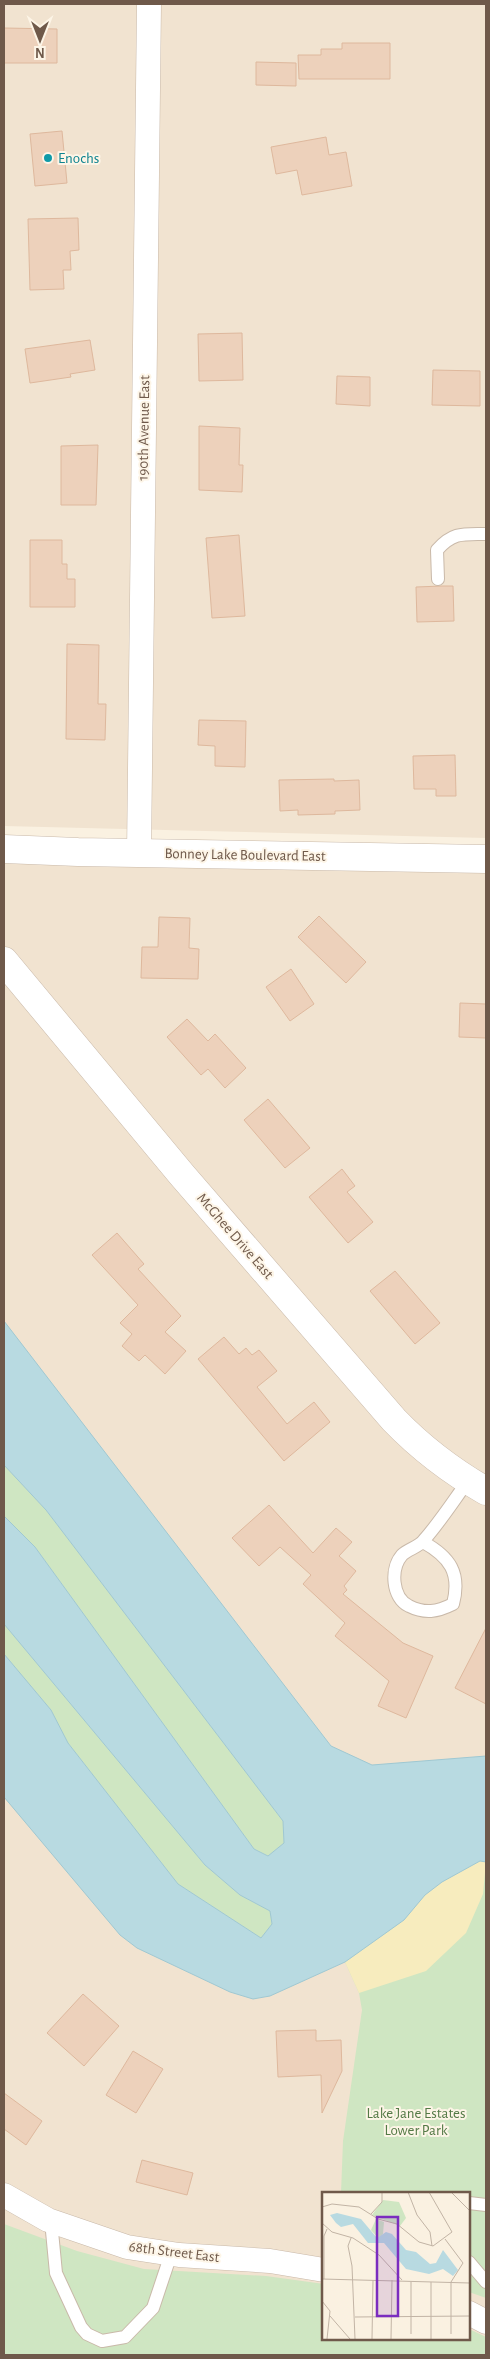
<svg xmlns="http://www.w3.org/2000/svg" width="490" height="2359" font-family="'Alegreya Sans',sans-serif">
	<rect width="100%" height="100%" fill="#faf1e1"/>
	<g fill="#f1e3d0" fill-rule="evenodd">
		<path d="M4,4H486V838L4,826Z"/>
		<path d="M4,852L486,862V2355H4ZM324,2193H469V2338H324Z"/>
	</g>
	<g fill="#cfe6c2">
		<path d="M4,1465L46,1510L283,1821L284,1843L268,1856L254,1849L35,1547L4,1516Z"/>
		<path d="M4,1624L205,1865L240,1895L270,1911L272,1924L261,1938L178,1884L68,1743L51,1710L4,1654Z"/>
		<path d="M486,1862V2298L469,2292V2193H341L343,2141L362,2010L359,1993L345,1962Z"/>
		<path d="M4,2224L77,2251L144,2269L266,2276L324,2284V2338H469V2329L486,2337V2355H4Z"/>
	</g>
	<path fill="#f7ecbe" d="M480,1861L486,1862L483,1894L466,1933L426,1971L359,1993L345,1962L404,1920L425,1895L442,1882Z"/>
	<path fill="#b8dae1" stroke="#9fc8d2" d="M4,1321L331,1746L372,1765L486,1756V1862L480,1861L442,1882L425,1895L404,1920L345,1962L270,1996L253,1999L230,1992L137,1948L120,1935L4,1797V1654L51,1710L68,1743L178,1884L261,1938L272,1924L270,1911L240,1895L205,1865L4,1624V1516L35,1547L254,1849L268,1856L284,1843L283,1821L46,1510L4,1465Z"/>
	<g fill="#edd1bb" stroke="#deb89d">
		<path d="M4,28L57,29V63H4Z"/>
		<path d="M342,43H390V79H299L298,55H321V49H342Z"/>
		<path d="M256,62L296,63V86L256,85Z"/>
		<path d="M62,131L67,183L35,186L30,134Z"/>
		<path d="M326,137L329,155L346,152L352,186L302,195L297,170L276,174L271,147Z"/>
		<path d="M78,218L79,250L70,251L71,270H63L64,289L30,290L28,219Z"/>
		<path d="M242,333L243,380L199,381L198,334Z"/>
		<path d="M90,340L95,370L70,374L71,377L30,383L25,349Z"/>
		<path d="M433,370L480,371V406L432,405Z"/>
		<path d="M337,376L370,377V406L336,404Z"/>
		<path d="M199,426L240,428L239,465H243L242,492L199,490Z"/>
		<path d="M98,445L96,505H61V446Z"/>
		<path d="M239,535L245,616L212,618L206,538Z"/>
		<path d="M30,540H62V564H67V579H75V607H30Z"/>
		<path d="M442,586H453L454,621L417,622L416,587Z"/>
		<path d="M67,644L99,645L98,704H106L105,740L66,739Z"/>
		<path d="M199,720L246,721L245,767L215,766V746L198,745Z"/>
		<path d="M455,755L456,796H436V789H414L413,756Z"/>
		<path d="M334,779V781L359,780L360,810L335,811V814L298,815V810L280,811L279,780Z"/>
		<path d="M319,916L366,962L346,983L298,937Z"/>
		<path d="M159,917L190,918L189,948L199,949L198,979L141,978L142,947H158Z"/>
		<path d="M291,969L314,1004L290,1021L266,987Z"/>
		<path d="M460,1003L486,1004V1038L459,1037Z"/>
		<path d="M187,1019L208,1041L215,1034L246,1068L225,1088L208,1069L201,1075L167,1037Z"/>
		<path d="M268,1099L310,1148L285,1168L244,1120Z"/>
		<path d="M342,1169L355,1186L347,1192L373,1222L348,1243L309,1197Z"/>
		<path d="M117,1233L144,1264L138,1269L181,1316L165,1332L186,1351L165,1374L145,1355L139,1361L122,1346L132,1334L120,1323L138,1305L92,1255Z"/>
		<path d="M395,1271L440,1323L415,1344L370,1291Z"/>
		<path d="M224,1337L239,1354L246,1348L252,1355L259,1350L277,1371L257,1387L287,1424L314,1402L330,1422L284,1461L198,1359Z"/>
		<path d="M269,1505L313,1553L336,1528L352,1542L339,1556L356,1571L344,1586L347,1590L343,1594L403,1643L433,1656L406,1718L378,1706L389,1681L335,1636L345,1623L303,1584L311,1575L280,1547L259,1566L232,1538Z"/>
		<path d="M486,1628V1704L455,1688Z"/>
		<path d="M83,1994L119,2026L84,2066L47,2033Z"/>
		<path d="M316,2030V2041L341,2040L342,2071L322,2113L321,2075L278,2077L276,2031Z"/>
		<path d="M133,2051L163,2069L136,2113L106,2095Z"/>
		<path d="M4,2093L42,2121L26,2145L4,2129Z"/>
		<path d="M142,2160L193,2173L187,2195L136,2182Z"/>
	</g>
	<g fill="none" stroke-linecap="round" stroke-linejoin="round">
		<defs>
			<g id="service">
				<path d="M438,579L437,550C453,532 463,534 486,534"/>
				<path d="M423,1542C450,1557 461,1573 453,1604C437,1612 425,1614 409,1606C392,1598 390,1569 402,1555C408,1549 419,1547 424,1540C440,1522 454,1500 468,1481"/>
				<path d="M469,2203L486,2205"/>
				<path d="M51,2221L56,2273L81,2327L87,2334L102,2341L125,2337L153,2308L171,2254"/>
				<path d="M469,2262L486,2282"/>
			</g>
			<g id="minor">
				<path d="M139,853L149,4"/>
				<path d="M4,2195L48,2220L127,2247L179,2255L270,2261L324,2270"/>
				<path d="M469,2313L486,2322"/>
			</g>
			<g id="tertiary">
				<path d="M4,849L78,852L486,859"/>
				<path d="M4,961L182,1175L394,1420C422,1449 451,1471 486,1491"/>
			</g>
		</defs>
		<use href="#service" stroke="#c9b9a9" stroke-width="14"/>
		<use href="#minor" stroke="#c9b9a9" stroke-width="25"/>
		<use href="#tertiary" stroke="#c9b9a9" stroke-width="29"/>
		<use href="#service" stroke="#fff" stroke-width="12"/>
		<use href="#minor" stroke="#fff" stroke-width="24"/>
		<use href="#tertiary" stroke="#fff" stroke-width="28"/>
	</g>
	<circle fill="#0f9aa8" stroke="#fdf5e7" stroke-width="2" cx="48" cy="158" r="5"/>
	<g text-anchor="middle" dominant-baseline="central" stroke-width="4" stroke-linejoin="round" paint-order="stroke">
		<g font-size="15" fill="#0d838f" stroke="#fdf5e7" text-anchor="start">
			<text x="58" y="158">Enochs</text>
		</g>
		<g font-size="15" fill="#6f594a" stroke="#fdf5e7">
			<text transform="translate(144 428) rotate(-89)">190th Avenue East</text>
			<text transform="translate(245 855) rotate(1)">Bonney Lake Boulevard East</text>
			<text transform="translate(235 1236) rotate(49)">McGhee Drive East</text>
			<text transform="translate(174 2252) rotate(7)">68th Street East</text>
		</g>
		<g font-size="15" fill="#547a46" stroke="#fdf5e7">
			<text x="416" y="2113">Lake Jane Estates<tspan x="416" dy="17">Lower Park</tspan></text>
		</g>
	</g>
	<g transform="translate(322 2192)">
		<rect width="148" height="148" fill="#faf1e1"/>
		<path d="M61,8L77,10L84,26L78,34L50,23ZM54,27L62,30L61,42L56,46L49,38Z" fill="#cfe6c2"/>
		<path d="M15,21L39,27L55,46L64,40L70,42L84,58L94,60L108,72L114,71L121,58L136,78L131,84L121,77L107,82L84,77L62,51H46L31,32L19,35L14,31L8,23Z" fill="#b8dae1"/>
		<path fill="none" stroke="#c2b4a5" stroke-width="1" d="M86,0L95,23L108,40L110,54M129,0L148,19M0,15L10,12L37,15L56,27L75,32L97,50L111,54L130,40L107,0M49,22L60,10V0M0,31L10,40L31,46L57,63L80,88M29,46L26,54L30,74L33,147M123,47L141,71L129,90V142M0,87L148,91M2,87V44L5,37M0,109L8,119L5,147M8,124L28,147M33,125L148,124M89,142V90M50,147L51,88M69,147L70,88M109,147V90"/>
		<path fill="#7b2cbf" fill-opacity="0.15" stroke="#7b2cbf" stroke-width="2.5" d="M55,25H76V124H55Z"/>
		<rect width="148" height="148" fill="none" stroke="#6f594a" stroke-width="2.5"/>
	</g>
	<rect width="490" height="2359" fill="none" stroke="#6f594a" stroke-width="10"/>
	<g transform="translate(40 40) rotate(180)" stroke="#fdf5e7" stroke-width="4" paint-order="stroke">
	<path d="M0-4L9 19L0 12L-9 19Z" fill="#6f594a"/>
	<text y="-8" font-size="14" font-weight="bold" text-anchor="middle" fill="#6f594a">N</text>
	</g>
</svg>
